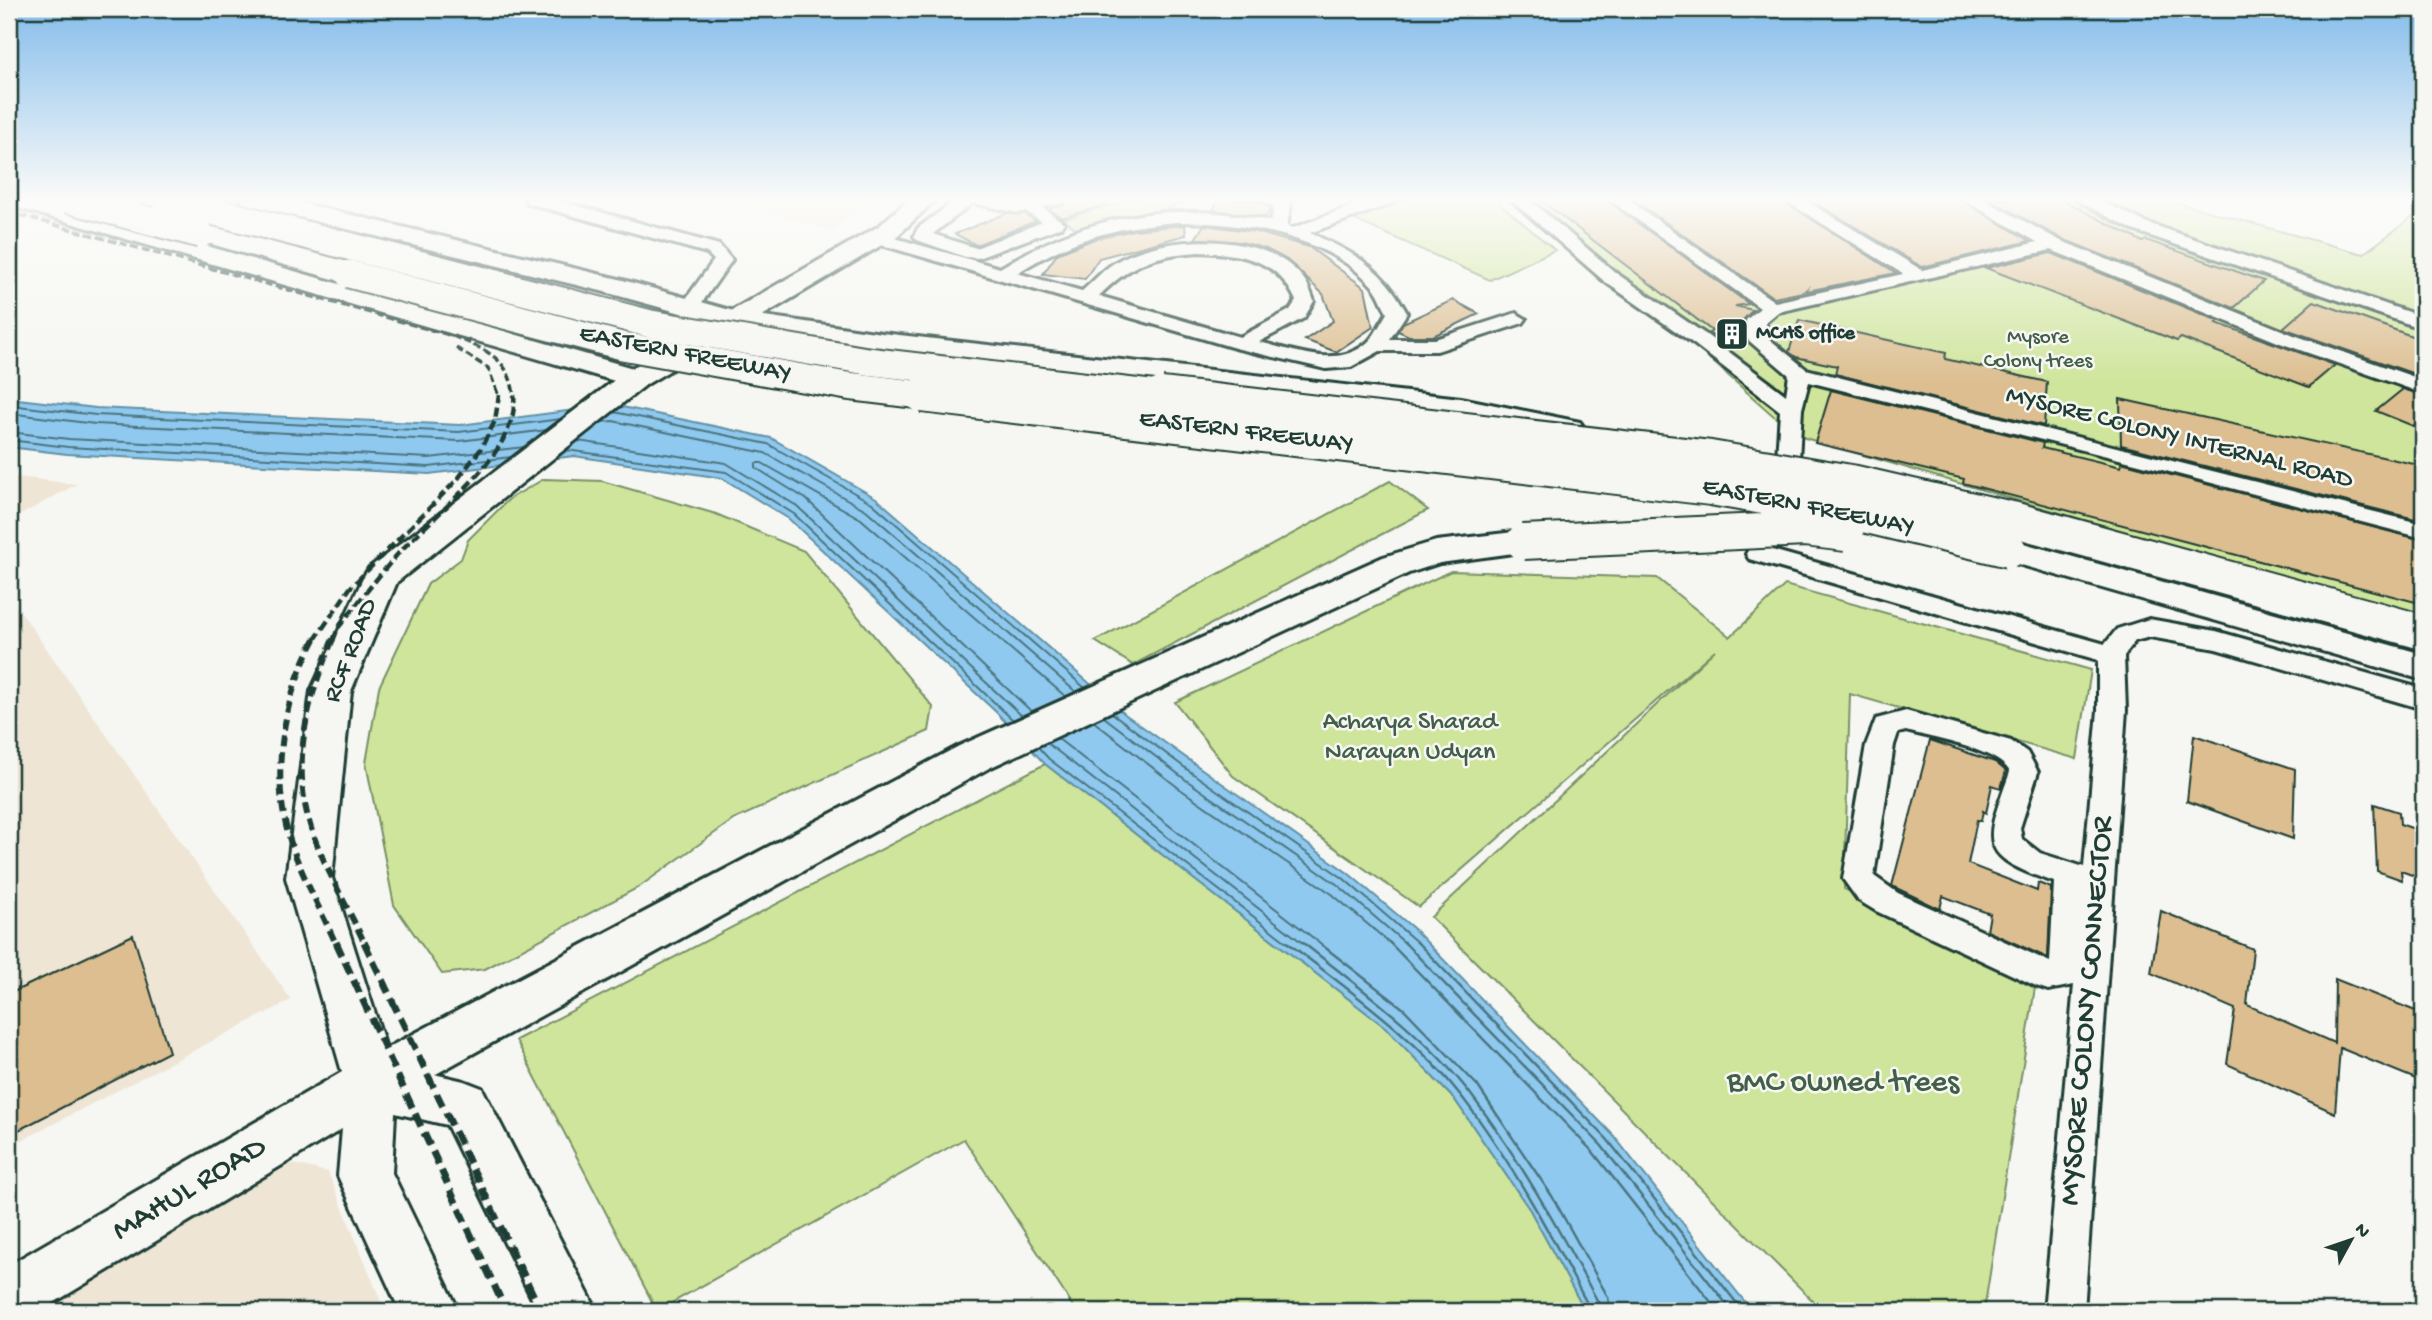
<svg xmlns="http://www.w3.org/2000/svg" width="2432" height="1320" font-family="'Gochi Hand',sans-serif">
	<rect width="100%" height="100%" fill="#f6f6f2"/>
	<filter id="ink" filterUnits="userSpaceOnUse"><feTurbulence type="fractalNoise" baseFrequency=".0143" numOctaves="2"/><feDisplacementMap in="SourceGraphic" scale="14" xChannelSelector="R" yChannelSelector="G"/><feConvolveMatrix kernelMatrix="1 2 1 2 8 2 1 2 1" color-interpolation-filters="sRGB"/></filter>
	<g filter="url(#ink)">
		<g fill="#eee5d5">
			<path d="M723,199H875L832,230Z"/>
			<path d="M9,476L76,484H77L9,521Z"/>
			<path d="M9,595L291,1000L9,1147Z"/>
			<path d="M284,1162L328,1172L385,1311H36Z"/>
		</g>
		<g fill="#cfe59b" stroke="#779168" stroke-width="2">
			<path d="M1132,199H1198L1081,234L1064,219Z"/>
			<path d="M1406,199H1500L1501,205L1555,250L1490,280L1355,220Z"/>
			<path d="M1530,199H2075L2126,225L2423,329V615L2122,531L1795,435Z"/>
			<path d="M2090,199H2164L2363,254L2423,209V316L2128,219Z"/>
			<path d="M544,479L602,481L716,514L804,551L933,707L929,731L733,820L639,887L485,969L442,974L394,905L366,763L379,687L428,584L461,559L468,540L509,499Z"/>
			<path d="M1390,481L1428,510L1133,665L1095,641Z"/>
			<path d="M1451,571L1657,578L1730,637L1785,585L2091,670L2077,759L1850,694L1844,889L2036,981L1984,1311H1823L1431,917L1715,650L1419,907L1233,776L1175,702Z"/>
			<path d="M1045,764L1385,1027L1455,1100L1530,1210L1585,1311H1076L964,1139L657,1311L516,1040Z"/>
		</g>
		<path fill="#8fc9ef" stroke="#6291a4" stroke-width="2" d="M9,398L96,408L460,425L613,405L771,438L876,498L1126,715L1348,873L1413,928L1613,1135L1752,1311H1585L1530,1210L1455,1100L1385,1027L1045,764L996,712L789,519L722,478L574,456L429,474L67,454L9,447Z"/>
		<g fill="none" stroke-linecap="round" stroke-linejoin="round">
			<g stroke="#4c757f" stroke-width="2">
				<path d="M9,405L96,415L459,432L561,419"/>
				<path d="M614,412L768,444L872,503L1085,688"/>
				<path d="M9,413L95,424L459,441L547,430"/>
				<path d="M602,422L613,421L765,453L866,510L1076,692"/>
				<path d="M9,432L69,439L429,458L525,447"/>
				<path d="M9,440L68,447L429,467L511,457"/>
				<path d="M578,441L726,463L797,506L1022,716"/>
				<path d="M566,450L726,472L794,514L1013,720"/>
				<path d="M1032,712L806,499L756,468V463H762L861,519L1066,697"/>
				<path d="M1112,713L1192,773L1343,878L1419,944"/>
				<path d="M1104,717L1186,780L1338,885L1406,944"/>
				<path d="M1093,721L1180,789L1332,894L1391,944"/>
				<path d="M1057,738L1321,944"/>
				<path d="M1047,743L1304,944"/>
				<path d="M1038,747L1049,759L1289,944"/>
			</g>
			<g stroke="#4c757f" stroke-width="2.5">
				<path d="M1287,942C1348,990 1414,1035 1462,1097C1513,1163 1552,1237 1591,1311"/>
				<path d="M1302,942C1359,987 1424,1034 1469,1092C1519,1157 1559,1230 1598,1302L1600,1311"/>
				<path d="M1318,942L1404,1009L1477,1085L1552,1196L1608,1297L1610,1311"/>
				<path d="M1389,942L1593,1152L1718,1311"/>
				<path d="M1404,942L1601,1145L1732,1311"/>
				<path d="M1417,942L1607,1139L1743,1311"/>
			</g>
		</g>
		<g fill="#dcbe90" stroke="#1f3d34" stroke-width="2">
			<path d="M1066,199H1104L1105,205L1062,218L1048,208L1063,206Z"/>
			<path d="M1219,199L1258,201L1271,208L1266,217L1213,210Z"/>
			<path d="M1539,199H1605L1749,304L1735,306L1753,310L1743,320L1746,342L1737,349L1719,341L1709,333L1712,331Z"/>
			<path d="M1632,199H1780L1896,273L1807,291L1808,288L1803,292L1774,298Z"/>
			<path d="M1809,199H1959L2030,241L1922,267Z"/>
			<path d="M1989,199H2061L2143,242L2146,240L2264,281L2234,308L2060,238Z"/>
			<path d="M1007,213L1025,214L1036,221L976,245L955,234Z"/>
			<path d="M1185,225L1186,235L1099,258L1085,279L1043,274L1057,254L1094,239L1133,230Z"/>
			<path d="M1204,225L1256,232L1309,247L1365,288L1373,327L1336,352L1305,340L1333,321L1323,294L1287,260L1266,249L1241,242L1195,239Z"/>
			<path d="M2051,253L2219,321L2216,323L2335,365L2309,387L2181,338L2177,341L1986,268Z"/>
			<path d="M1453,300L1479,314L1433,336H1409L1398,331L1403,323Z"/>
			<path d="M2314,301L2423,340V377L2283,328Z"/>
			<path d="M1799,320L1946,353L1945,359L2047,382L2044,426L1835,374L1837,366L1796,357L1789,352Z"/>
			<path d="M2403,389L2423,395V430L2376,411Z"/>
			<path d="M1831,390L2043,443L2042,448L2121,467V462L2423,540V604L1963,483L1964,479L1815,443Z"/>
			<path d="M2120,399L2423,466V521L2121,445Z"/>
			<path d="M2194,735L2295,769L2293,839L2187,801Z"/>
			<path d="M1930,740L1995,762L2006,771L2001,788L1992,785L1986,813L1983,811L1981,821L1977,820L1968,864L2037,891L2038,883L2051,888L2048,958L1987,931L1990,914L1943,896L1940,909L1892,886Z"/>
			<path d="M2374,804L2399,812L2400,824L2423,832V879L2401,871L2402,880L2377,871Z"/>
			<path d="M2161,911L2253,949L2247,1005L2334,1043L2335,979L2423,1014V1082L2340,1048L2335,1113L2227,1064L2235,1009L2151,973Z"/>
			<path d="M133,935L169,1052L9,1135V994Z"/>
		</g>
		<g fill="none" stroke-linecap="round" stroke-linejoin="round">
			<defs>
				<g id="street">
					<path d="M525,199H553L719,245L732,260L696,311H682L680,307L714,260L707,253L527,203Z"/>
					<path d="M957,199H1001L1018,203L1033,199H1064L1062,203L1042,207L1064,223L1061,227L978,258L965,257L917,240L914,236L918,228ZM973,203L1018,213L1025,211L1042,222L976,248L933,234Z"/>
					<path d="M1260,199L1289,200L1291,204L1287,226L1293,228L1370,199H1395L1393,203L1310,233C1355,253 1383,268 1407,313L1390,339H1435L1516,313L1526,319L1523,323L1437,351H1380L1351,367L1326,369L1235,348L868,241L865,237L874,232L1000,268C1088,214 1170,200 1271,221L1274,207ZM1177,222C1242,222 1331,236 1375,289C1380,296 1383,305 1387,313C1382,321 1376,333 1369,341C1339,370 1295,350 1259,342L1304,318L1314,301C1311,293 1308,283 1302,277C1265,231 1167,234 1119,260C1105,267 1094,281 1082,291L1017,273C1071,239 1114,227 1177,222ZM1199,252C1242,254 1277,258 1296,301L1290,310L1240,337L1099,296C1132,263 1153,255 1199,252Z"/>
					<path d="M1510,199H1529L1616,273L1708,336L1786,395L1789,375L1747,339L1746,320L1760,308L1608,199H1627L1775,302L1903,274L1783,199H1803L1922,270L2037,242L1962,199H1983L2059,240L2294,335L2423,380V393L2416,391L2280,343L2051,250L1778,312L1766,322L1767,337L1806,369L2423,524V538L2139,464L1809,382L1802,409L1799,459L1778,541L1772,550L2105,644L2117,629L2149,619L2216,631L2423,689V709L2216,649L2150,637L2135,641L2124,656L2126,710L2084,1311H2044L2074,985L2048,990L2036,986L1876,911L1858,900L1843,879L1866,745L1876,719L1906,711L2011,741L2027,752L2038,772L2020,828L2022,839L2040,853L2084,867L2098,710V660L1749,559L1746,554L1754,541L1777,459L1780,411L1694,344L1604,281ZM1906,731C1931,738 1998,749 2010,772C1985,842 1975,856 2054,882L2050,962L1898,893L1874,876L1894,745L1898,733Z"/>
					<path d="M2075,199H2097L2145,222L2423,317V329L2133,230Z"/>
				</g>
				<path id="secondary" d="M909,199H936L897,236L647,384L397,582L351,691L332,878L391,1064L464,1081L482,1088L597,1311H538L447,1125L395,1113L392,1173L459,1311H400L338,1176L342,1129L40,1311H9V1265L342,1072L286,878L311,691L364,576L369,568L625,372L879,226Z"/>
				<g id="highway">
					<path d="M9,199H43L647,372L651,378L647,384L636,387L625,384L9,205Z"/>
					<path d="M241,199H285L619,279L737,312L882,333L1461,398L1580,422L1585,429L1580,436L1569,438L1461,416L882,351L735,328L601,291L244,204Z"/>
					<path d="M1523,531L1535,534L1540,542L1535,550L1440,563L1409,573L989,768L389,1100L371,1107L353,1100L345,1083L353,1066L959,746L1383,557L1436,541Z"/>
					<path d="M2009,539L2423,654V680L1997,558L1991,550L1997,542Z"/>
				</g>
			</defs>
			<use href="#street" stroke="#1f3d34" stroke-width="6"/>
			<use href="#secondary" stroke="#1f3d34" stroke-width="6"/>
			<use href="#highway" stroke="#1f3d34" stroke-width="6"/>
			<use href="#street" fill="#f6f6f2" fill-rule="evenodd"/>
			<use href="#secondary" fill="#f6f6f2" fill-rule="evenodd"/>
			<use href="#highway" fill="#f6f6f2" fill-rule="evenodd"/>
			<g stroke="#1f3d34" stroke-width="3.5" stroke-dasharray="8 3.5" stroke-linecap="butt">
				<path d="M9,212L453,336C485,350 510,357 514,397"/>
				<path d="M456,348L488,368L499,397"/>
			</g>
			<g stroke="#1f3d34" stroke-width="4.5" stroke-dasharray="10 4.5" stroke-linecap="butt">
				<path d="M314,641L350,588L457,480L480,450L495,421L499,395"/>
				<path d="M333,641L338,628C357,604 376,579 396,556C432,515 520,454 514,395"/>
			</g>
			<g stroke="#1f3d34" stroke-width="6" stroke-dasharray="11 6" stroke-linecap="butt">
				<path d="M315,639C281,701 268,784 294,852C306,883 322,913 336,944"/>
				<path d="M333,639C305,704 288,772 316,842C330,877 349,910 365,944"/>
			</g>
			<g stroke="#1f3d34" stroke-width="7" stroke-dasharray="14 7" stroke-linecap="butt">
				<path d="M336,942L506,1311"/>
				<path d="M364,942L541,1311"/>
			</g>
			<defs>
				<g id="highway-bridge-far1">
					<path d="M68,199L200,234"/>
					<path d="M166,199L651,324L867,361L1176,397"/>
					<path d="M349,274L622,346L847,386L937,397"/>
				</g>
				<g id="highway-bridge">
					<path d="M922,395L1711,488L1855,513L2009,550"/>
					<path d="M1161,395L1710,458L1856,483L2012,519L2423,632"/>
					<path d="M1523,542L1805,529L1846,534"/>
				</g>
			</defs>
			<use href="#highway-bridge-far1" stroke="#1f3d34" stroke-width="31" stroke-linecap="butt"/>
			<use href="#highway-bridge" stroke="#1f3d34" stroke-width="38" stroke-linecap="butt"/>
			<use href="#highway-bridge-far1" stroke="#f6f6f2" stroke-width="27"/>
			<use href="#highway-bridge" stroke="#f6f6f2" stroke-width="34"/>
		</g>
	</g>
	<linearGradient id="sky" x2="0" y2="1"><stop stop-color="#84bceb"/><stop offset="0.52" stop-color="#fbfbf9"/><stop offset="1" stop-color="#fbfbf9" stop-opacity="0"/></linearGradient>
	<rect width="2432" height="384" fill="url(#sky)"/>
	<defs>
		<symbol id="building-square" viewBox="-11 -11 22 22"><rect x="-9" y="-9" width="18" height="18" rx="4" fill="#1f3d34" stroke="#f6f6f2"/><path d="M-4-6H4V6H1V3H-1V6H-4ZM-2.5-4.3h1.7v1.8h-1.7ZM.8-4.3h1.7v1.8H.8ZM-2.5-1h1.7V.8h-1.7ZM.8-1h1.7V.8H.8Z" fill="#fff"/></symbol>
	</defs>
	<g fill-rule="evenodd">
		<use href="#building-square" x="1713" y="315" width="38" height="38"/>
	</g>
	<g text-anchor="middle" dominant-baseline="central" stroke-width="5" stroke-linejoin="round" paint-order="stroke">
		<g font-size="21" font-weight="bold" fill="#1f3d34" stroke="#f6f6f2" text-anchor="start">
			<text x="1756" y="334">MCHS office</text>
		</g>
		<g font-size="21" fill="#425f49" stroke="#f6f6f2">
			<text x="2038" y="338">Mysore<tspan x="2038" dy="24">Colony trees</tspan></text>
		</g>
		<g font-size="26" fill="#1f3d34" stroke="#f6f6f2">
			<text transform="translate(685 355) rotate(11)">EASTERN FREEWAY</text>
			<text transform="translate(1246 433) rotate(7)">EASTERN FREEWAY</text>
			<text transform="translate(2179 439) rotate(14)">MYSORE COLONY INTERNAL ROAD</text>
			<text transform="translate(1808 508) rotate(11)">EASTERN FREEWAY</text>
			<text transform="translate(352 651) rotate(-69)">RCF ROAD</text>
		</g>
		<g font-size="26" fill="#425f49" stroke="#f6f6f2">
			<text x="1410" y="723">Acharya Sharad<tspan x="1410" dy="30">Narayan Udyan</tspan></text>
		</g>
		<g font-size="32" fill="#1f3d34" stroke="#f6f6f2">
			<text transform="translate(2088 1011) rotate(-85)">MYSORE COLONY CONNECTOR</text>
			<text transform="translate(190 1190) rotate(-31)">MAHUL ROAD</text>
		</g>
		<g font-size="32" fill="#425f49" stroke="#f6f6f2">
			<text x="1843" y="1084">BMC owned trees</text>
		</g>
	</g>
	<rect width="2432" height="1320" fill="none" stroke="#f6f6f2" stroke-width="35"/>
	<rect x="18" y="18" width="2397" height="1285" fill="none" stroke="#1f3d34" stroke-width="2.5" filter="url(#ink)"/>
	<g transform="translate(2351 1240) rotate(50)" stroke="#f6f6f2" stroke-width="5" paint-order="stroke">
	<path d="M0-5L12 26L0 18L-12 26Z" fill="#1f3d34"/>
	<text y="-10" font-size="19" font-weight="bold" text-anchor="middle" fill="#1f3d34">N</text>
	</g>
</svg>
